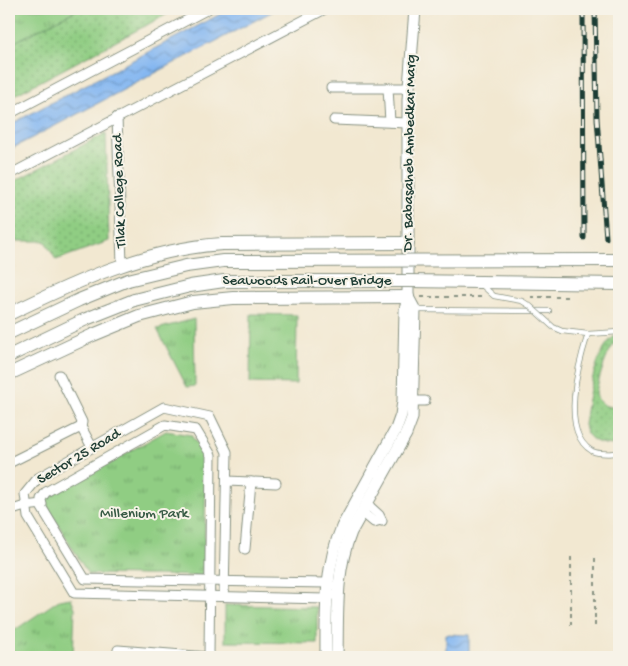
<svg xmlns="http://www.w3.org/2000/svg" width="628" height="666" font-family="'Gochi Hand',sans-serif">
	<defs>
		<pattern id="grass-dots" width="8" height="8" patternUnits="userSpaceOnUse" patternTransform="scale(1.25)"><rect width="8" height="8" fill="#90cd83"/><path d="M2 2h.1M6 6h.1" fill="none" stroke="#75a86c" stroke-width="1.8" stroke-linecap="round"/></pattern>
		<pattern id="park-tufts" width="24" height="20" patternUnits="userSpaceOnUse" patternTransform="scale(1.25)"><rect width="24" height="20" fill="#90cd83"/><path d="M3 7l-1-3M5 7V3M7 7l1-3M15 17l-1-3M17 17v-4M19 17l1-3" fill="none" stroke="#75a86c"/></pattern>
		<pattern id="water-waves" width="16" height="10" patternUnits="userSpaceOnUse" patternTransform="scale(1.25)"><rect width="16" height="10" fill="#85b7f1"/><path d="M0 5q4-4 8 0t8 0" fill="none" stroke="#6c96c4"/></pattern>
	</defs>
	<rect width="100%" height="100%" fill="#f7f3e8"/>
	<filter id="ink" filterUnits="userSpaceOnUse"><feTurbulence type="fractalNoise" baseFrequency=".02" numOctaves="2"/><feDisplacementMap in="SourceGraphic" scale="10" xChannelSelector="R" yChannelSelector="G"/><feConvolveMatrix kernelMatrix="1 2 1 2 8 2 1 2 1" color-interpolation-filters="sRGB"/></filter>
	<filter id="wash" filterUnits="userSpaceOnUse"><feTurbulence type="fractalNoise" baseFrequency=".0096" numOctaves="4" result="noise"/><feDisplacementMap in="SourceGraphic" scale="20" xChannelSelector="R" yChannelSelector="G"/><feGaussianBlur stdDeviation="1.12" result="paint"/><feColorMatrix in="noise" values="0 0 0 0 0 0 0 0 0 0 0 0 0 0 0 0 0 1.4 0 .05"/><feComposite in="paint" operator="in"/></filter>
	<g filter="url(#wash)">
		<rect width="100%" height="100%" fill="#f2e8d1"/>
		<g fill="url(#grass-dots)" stroke="#58855c">
			<path d="M78,9H177L9,98V45Z"/>
			<path d="M106,133L109,241L56,260L45,241H9V184Z"/>
			<path d="M617,335H619V340C608,345 598,381 596,393C598,406 608,407 619,408V445C603,445 588,443 584,425C587,403 595,345 617,335Z"/>
		</g>
		<g fill="url(#park-tufts)" stroke="#58855c">
			<path d="M9,9H78L9,45Z"/>
			<path d="M251,314L297,315L296,384L250,383Z"/>
			<path d="M194,319L195,386L187,387L157,329Z"/>
			<path d="M166,431L191,435L206,458L204,576L88,574L47,506L46,501L49,496Z"/>
			<path d="M71,598L75,608L73,657H9V634L59,600Z"/>
			<path d="M225,605L317,607V643L225,642Z"/>
		</g>
		<g fill="url(#water-waves)" stroke="#527a92">
			<path d="M230,9H277L9,150V125Z"/>
			<path d="M446,634L469,635V657H446Z"/>
		</g>
	</g>
	<g filter="url(#ink)">
		<g fill="none" stroke-linecap="round" stroke-linejoin="round">
			<defs>
				<path id="service" d="M415,310L549,311"/>
				<g id="minor">
					<path d="M331,88H409"/>
					<path d="M388,88L390,122"/>
					<path d="M9,114L208,9"/>
					<path d="M117,117L122,264"/>
					<path d="M334,120L408,123"/>
					<path d="M9,175L325,9"/>
					<path d="M59,375L82,422L81,427L92,447"/>
					<path d="M413,401H425"/>
					<path d="M9,463L81,427"/>
					<path d="M227,481L276,483"/>
					<path d="M367,504L379,515L382,521"/>
					<path d="M9,511L25,506L42,504"/>
					<path d="M363,513L374,522L381,520"/>
					<path d="M245,549L251,482"/>
					<path d="M224,596L227,452L210,417L164,407L38,478L25,494L28,517L74,593L326,599L331,595"/>
					<path d="M117,657L118,650L209,657L211,455L196,430L165,425L46,492L41,499L42,508L85,579L327,583L332,586"/>
				</g>
				<g id="tertiary">
					<path d="M326,657C326,613 324,569 342,527L396,429L401,415L403,401L405,310L408,297V100L415,9"/>
					<path d="M337,657C338,615 335,572 351,532L406,434L412,418L415,310L408,297"/>
				</g>
				<g id="secondary">
					<path d="M9,314C77,281 146,249 222,244L408,243"/>
					<path d="M9,333L79,300L128,280"/>
					<path d="M9,356L86,319L134,300"/>
					<path d="M9,374L93,335L139,316L193,302L233,298L408,297"/>
				</g>
			</defs>
			<use href="#service" stroke="#889282" stroke-width="6"/>
			<use href="#minor" stroke="#889282" stroke-width="11"/>
			<use href="#tertiary" stroke="#889282" stroke-width="13"/>
			<use href="#secondary" stroke="#889282" stroke-width="14"/>
			<g stroke="#889282" stroke-width="2" stroke-dasharray="4 4" stroke-linecap="butt">
				<path d="M421,297H483"/>
				<path d="M531,297H567"/>
				<path d="M571,625V554"/>
				<path d="M595,626V555"/>
			</g>
			<use href="#service" stroke="#fff" stroke-width="4.5"/>
			<use href="#minor" stroke="#fff" stroke-width="9"/>
			<use href="#tertiary" stroke="#fff" stroke-width="11"/>
			<use href="#secondary" stroke="#fff" stroke-width="12"/>
			<defs>
				<g id="rail">
					<path d="M583,9L584,238"/>
					<path d="M595,9L597,118L606,238"/>
				</g>
			</defs>
			<use href="#rail" stroke="#1f3d34" stroke-width="5"/>
			<use href="#rail" stroke="#f7f3e8" stroke-width="3" stroke-dasharray="9" stroke-linecap="butt"/>
			<defs>
				<g id="service-bridge">
					<path d="M483,286L494,296L522,301L530,306L553,327L562,331L588,334L619,332"/>
					<path d="M588,334C579,362 559,432 592,451C600,455 611,453 619,453"/>
				</g>
				<g id="secondary-bridge">
					<path d="M128,280L186,266L223,261L619,260"/>
					<path d="M134,300L190,286L224,281H408L619,284"/>
				</g>
			</defs>
			<use href="#service-bridge" stroke="#889282" stroke-width="6" stroke-linecap="butt"/>
			<use href="#secondary-bridge" stroke="#889282" stroke-width="14" stroke-linecap="butt"/>
			<use href="#service-bridge" stroke="#fff" stroke-width="4.5"/>
			<use href="#secondary-bridge" stroke="#fff" stroke-width="12"/>
		</g>
	</g>
	<g text-anchor="middle" dominant-baseline="central" stroke-width="4" stroke-linejoin="round" paint-order="stroke">
		<g font-size="15" fill="#1f3d34" stroke="#f7f3e8">
			<text transform="translate(410 153) rotate(-89)">Dr. Babasaheb Ambedkar Marg</text>
			<text transform="translate(120 191) rotate(-92)">Tilak College Road</text>
			<text x="307" y="281">Seawoods Rail-Over Bridge</text>
			<text transform="translate(79 457) rotate(-31)">Sector 25 Road</text>
		</g>
		<g font-size="15" fill="#365a44" stroke="#f7f3e8">
			<text x="144" y="514">Millenium Park</text>
		</g>
	</g>
	<rect width="628" height="666" fill="none" stroke="#f7f3e8" stroke-width="30"/>
</svg>
